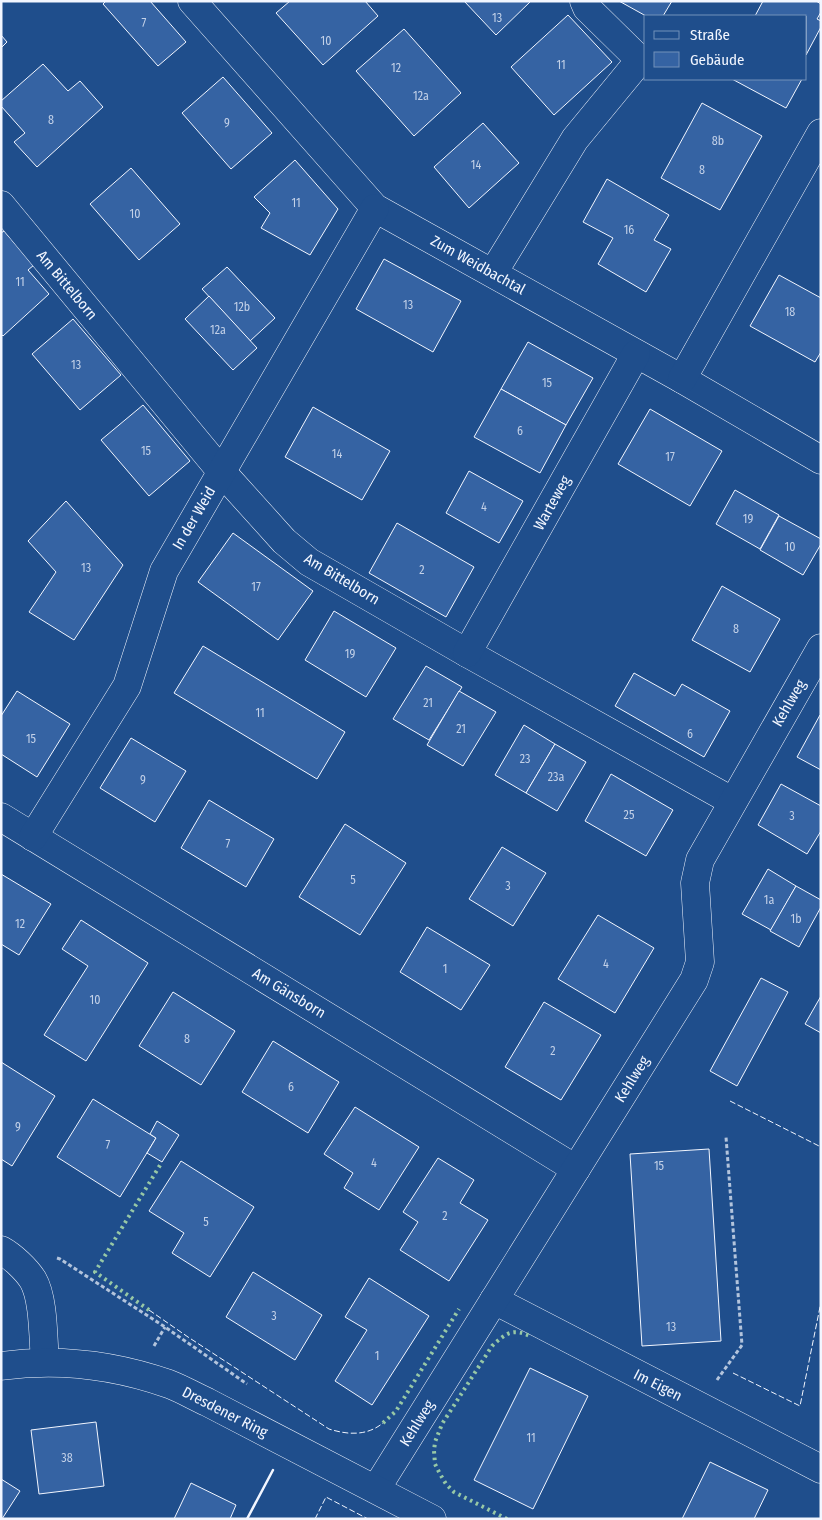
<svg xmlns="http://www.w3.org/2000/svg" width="822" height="1520" font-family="'Fira Sans Condensed',sans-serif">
	<rect width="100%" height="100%" fill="#1f4e8c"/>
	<g fill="#3563a3" stroke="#f2f6ff">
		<path d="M106,1H150L186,42L158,66L103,4Z"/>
		<path d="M290,1H365L378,16L323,65L276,13Z"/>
		<path d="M464,1H531L496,35Z"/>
		<path d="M619,1H672L663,16H646Z"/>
		<path d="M763,1H816L821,4V12L817,19L821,21V27L806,55V16H755Z"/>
		<path d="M568,15L612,62L554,115L511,67Z"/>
		<path d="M404,29L461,93L414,136L356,71Z"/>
		<path d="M1,35L7,42L1,48Z"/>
		<path d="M43,64L68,91L80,81L103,107L37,167L14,142L25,133L1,106V101Z"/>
		<path d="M223,77L272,133L231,169L182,113Z"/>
		<path d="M732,79H802L786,108Z"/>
		<path d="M702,103L762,136L720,210L661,178Z"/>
		<path d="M483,123L519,163L469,208L434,167Z"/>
		<path d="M295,160L338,209L310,255L261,228L270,213L254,197Z"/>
		<path d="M131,168L180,224L139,260L90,204Z"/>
		<path d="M607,179L669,215L654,240L671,249L646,292L598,264L613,238L583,222Z"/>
		<path d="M4,231L34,265L28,270L49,294L3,336L1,334V233Z"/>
		<path d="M384,259L461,301L433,352L356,309Z"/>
		<path d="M227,267L275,318L250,341L202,289Z"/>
		<path d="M779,275L821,298V352L815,362L750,326Z"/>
		<path d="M209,296L257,348L233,370L185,319Z"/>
		<path d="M73,319L121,375L80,410L32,354Z"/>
		<path d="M528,342L593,378L566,425L501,389Z"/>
		<path d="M501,389L566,425L540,473L474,437Z"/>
		<path d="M143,405L190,461L149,496L101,440Z"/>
		<path d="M313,407L390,451L362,500L285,457Z"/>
		<path d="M650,409L722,451L690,506L618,464Z"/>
		<path d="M469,471L523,501L499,543L446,513Z"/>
		<path d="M735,490L779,515L760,549L716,524Z"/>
		<path d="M66,501L123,565L74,640L29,612L56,572L28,541Z"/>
		<path d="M779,516L821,539V544L803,575L760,550Z"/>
		<path d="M397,523L474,567L446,617L369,573Z"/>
		<path d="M233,533L313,591L278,640L198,582Z"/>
		<path d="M722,586L780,619L750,672L692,640Z"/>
		<path d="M334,611L396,648L366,697L305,660Z"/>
		<path d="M203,646L345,732L317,779L174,693Z"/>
		<path d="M426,666L462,687L429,740L393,719Z"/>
		<path d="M634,673L675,696L682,684L730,711L704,757L615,706Z"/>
		<path d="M17,691L70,724L37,777L1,754V716Z"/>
		<path d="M459,691L496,712L463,766L427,745Z"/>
		<path d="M820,715H821V770L797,757Z"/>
		<path d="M524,725L555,744L526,793L495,775Z"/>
		<path d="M131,738L186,771L155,822L100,788Z"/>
		<path d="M555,744L586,762L557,811L526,793Z"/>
		<path d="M611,774L673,810L646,856L585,821Z"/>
		<path d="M781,784L821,806V831L807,854L758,825Z"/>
		<path d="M209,800L274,839L246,887L181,848Z"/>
		<path d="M345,824L406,863L360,935L299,897Z"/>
		<path d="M502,847L546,873L513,926L469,899Z"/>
		<path d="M768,869L796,886L771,930L742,914Z"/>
		<path d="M1,874L51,904L19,955L1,944Z"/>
		<path d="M796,886L821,900V907L799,947L770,931Z"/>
		<path d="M598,915L654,948L615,1013L558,979Z"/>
		<path d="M81,920L148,963L86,1061L44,1035L88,966L62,949Z"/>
		<path d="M427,927L490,965L461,1010L400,972Z"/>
		<path d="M761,978L788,992L737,1086L710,1071Z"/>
		<path d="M173,992L235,1031L201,1085L139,1046Z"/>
		<path d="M821,996V1033L805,1024Z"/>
		<path d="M544,1002L601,1035L561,1100L505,1067Z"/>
		<path d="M273,1041L339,1082L308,1133L242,1092Z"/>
		<path d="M1,1062L55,1096L12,1166L1,1159Z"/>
		<path d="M93,1099L156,1138L120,1197L57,1157Z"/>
		<path d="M355,1107L419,1147L379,1210L344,1188L353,1173L324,1154Z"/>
		<path d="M157,1121L179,1135L162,1162L147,1153L156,1138L150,1134Z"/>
		<path d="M709,1149L721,1341L642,1346L630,1154Z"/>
		<path d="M438,1158L474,1180L460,1203L488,1220L449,1281L400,1250L418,1222L403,1212Z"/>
		<path d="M181,1161L254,1207L210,1277L172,1253L184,1233L149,1211Z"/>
		<path d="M253,1272L322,1315L295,1360L226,1317Z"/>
		<path d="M369,1278L429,1316L372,1405L335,1381L367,1330L345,1317Z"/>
		<path d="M530,1368L588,1396L533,1509L474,1480Z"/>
		<path d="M96,1422L104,1486L39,1494L31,1430Z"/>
		<path d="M710,1462L768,1490L754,1519H682Z"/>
		<path d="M1,1479L20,1491L2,1519H1Z"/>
		<path d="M191,1483L236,1505L230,1519H174Z"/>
	</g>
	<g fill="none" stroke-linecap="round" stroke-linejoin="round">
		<defs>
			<g id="minor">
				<path d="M192,1L375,208L682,379L821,460"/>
				<path d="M1,205L221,471L284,541L309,562L467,653L732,801"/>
				<path d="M493,273L575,139L640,60L587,8L584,1"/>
				<path d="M682,379L821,133"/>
				<path d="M467,653L636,354"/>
				<path d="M1,817L576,1169"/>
				<path d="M33,837L127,686L164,571L375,208"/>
				<path d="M1,1250C12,1256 26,1269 33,1280C44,1299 43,1339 45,1362"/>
				<path d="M494,1300L821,1469"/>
				<path d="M376,1489L694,980L700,962L695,883L700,860L821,648"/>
			</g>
			<path id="major" d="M1,1366C58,1358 115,1365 169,1384C182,1389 194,1396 207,1402L432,1519"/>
		</defs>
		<use href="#minor" stroke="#f2f6ff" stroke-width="29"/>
		<use href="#major" stroke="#f2f6ff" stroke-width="29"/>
		<g stroke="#b3c4dc" stroke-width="3" stroke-dasharray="4 2.5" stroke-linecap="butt">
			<path d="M57,1258L60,1259L165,1327L247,1384"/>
			<path d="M154,1346L165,1327"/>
			<path d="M717,1380L742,1345L726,1137"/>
		</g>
		<use href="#minor" stroke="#1f4e8c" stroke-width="28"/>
		<use href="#major" stroke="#1f4e8c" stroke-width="28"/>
		<g stroke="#97c8a6" stroke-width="4" stroke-dasharray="2.5 4" stroke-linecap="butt">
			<path d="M149,1310L95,1272L162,1162"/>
			<path d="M383,1423L396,1411L459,1309"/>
			<path d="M507,1519L454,1492L446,1484L440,1474L435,1464L434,1451L435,1442L442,1424L492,1346C507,1332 513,1328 532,1337"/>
		</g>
		<g stroke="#f2f6ff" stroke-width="1" stroke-dasharray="6 2.5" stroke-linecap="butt">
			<path d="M730,1101L821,1147"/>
			<path d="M149,1310L188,1337L329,1429C348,1435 367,1436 383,1423"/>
			<path d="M733,1373L800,1406L821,1302"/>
			<path d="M315,1519L326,1497L368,1519"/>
		</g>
		<path stroke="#f2f6ff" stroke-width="2.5" d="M247,1519L273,1470"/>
	</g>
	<g text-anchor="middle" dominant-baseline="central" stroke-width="4" stroke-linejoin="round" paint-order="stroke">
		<g font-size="12" fill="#c3d1e8">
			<text x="497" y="18">13</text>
			<text x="144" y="23">7</text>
			<text x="326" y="41">10</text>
			<text x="561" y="65">11</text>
			<text x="396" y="68">12</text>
			<text x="421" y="96">12a</text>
			<text x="51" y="120">8</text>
			<text x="227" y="123">9</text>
			<text x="718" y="141">8b</text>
			<text x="476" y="165">14</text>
			<text x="702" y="170">8</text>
			<text x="296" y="203">11</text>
			<text x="135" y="214">10</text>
			<text x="629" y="230">16</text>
			<text x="20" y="282">11</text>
			<text x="408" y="305">13</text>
			<text x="242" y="307">12b</text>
			<text x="790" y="312">18</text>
			<text x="218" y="330">12a</text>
			<text x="76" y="365">13</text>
			<text x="547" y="383">15</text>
			<text x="520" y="431">6</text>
			<text x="146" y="451">15</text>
			<text x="337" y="454">14</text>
			<text x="670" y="457">17</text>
			<text x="484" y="507">4</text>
			<text x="748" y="519">19</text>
			<text x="790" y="547">10</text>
			<text x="86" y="568">13</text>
			<text x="422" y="570">2</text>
			<text x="256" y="587">17</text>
			<text x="736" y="629">8</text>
			<text x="350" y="654">19</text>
			<text x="428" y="703">21</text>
			<text x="260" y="713">11</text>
			<text x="461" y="729">21</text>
			<text x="690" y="734">6</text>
			<text x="31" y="739">15</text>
			<text x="525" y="759">23</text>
			<text x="556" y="777">23a</text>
			<text x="143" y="780">9</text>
			<text x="629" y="815">25</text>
			<text x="792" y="816">3</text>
			<text x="228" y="844">7</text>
			<text x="353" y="880">5</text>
			<text x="508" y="886">3</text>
			<text x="769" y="900">1a</text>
			<text x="796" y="919">1b</text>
			<text x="20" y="924">12</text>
			<text x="606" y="964">4</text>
			<text x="445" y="969">1</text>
			<text x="95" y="1000">10</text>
			<text x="187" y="1039">8</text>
			<text x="553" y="1051">2</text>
			<text x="291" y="1087">6</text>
			<text x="18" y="1127">9</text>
			<text x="108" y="1145">7</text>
			<text x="374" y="1163">4</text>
			<text x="659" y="1166">15</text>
			<text x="445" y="1216">2</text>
			<text x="206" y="1222">5</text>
			<text x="274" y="1316">3</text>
			<text x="671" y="1327">13</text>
			<text x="377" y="1356">1</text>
			<text x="531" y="1438">11</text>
			<text x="67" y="1458">38</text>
		</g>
		<g font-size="15" fill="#f2f6ff" stroke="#1f4e8c">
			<text transform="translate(478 265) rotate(29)">Zum Weidbachtal</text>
			<text transform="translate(67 285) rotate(50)">Am Bittelborn</text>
			<text transform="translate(552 503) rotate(-61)">Warteweg</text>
			<text transform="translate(194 518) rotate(-60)">In der Weid</text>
			<text transform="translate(342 579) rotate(31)">Am Bittelborn</text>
			<text transform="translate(789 703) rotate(-60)">Kehlweg</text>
			<text transform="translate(289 993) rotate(31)">Am Gänsborn</text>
			<text transform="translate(632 1079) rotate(-58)">Kehlweg</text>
			<text transform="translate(658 1385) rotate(27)">Im Eigen</text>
			<text transform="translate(225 1412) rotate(27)">Dresdener Ring</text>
			<text transform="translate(417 1423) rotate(-58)">Kehlweg</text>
		</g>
	</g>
	<rect width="822" height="1520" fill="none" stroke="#f2f6ff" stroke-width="5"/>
	<rect x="644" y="15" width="162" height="65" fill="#1f4e8c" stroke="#7391ba"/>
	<rect x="654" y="31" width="25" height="8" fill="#1f4e8c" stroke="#7391ba"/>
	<text x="690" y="40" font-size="15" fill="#f2f6ff">Straße</text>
	<rect x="654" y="52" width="25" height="15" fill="#3563a3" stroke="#7391ba"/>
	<text x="690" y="65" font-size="15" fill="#f2f6ff">Gebäude</text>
</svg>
